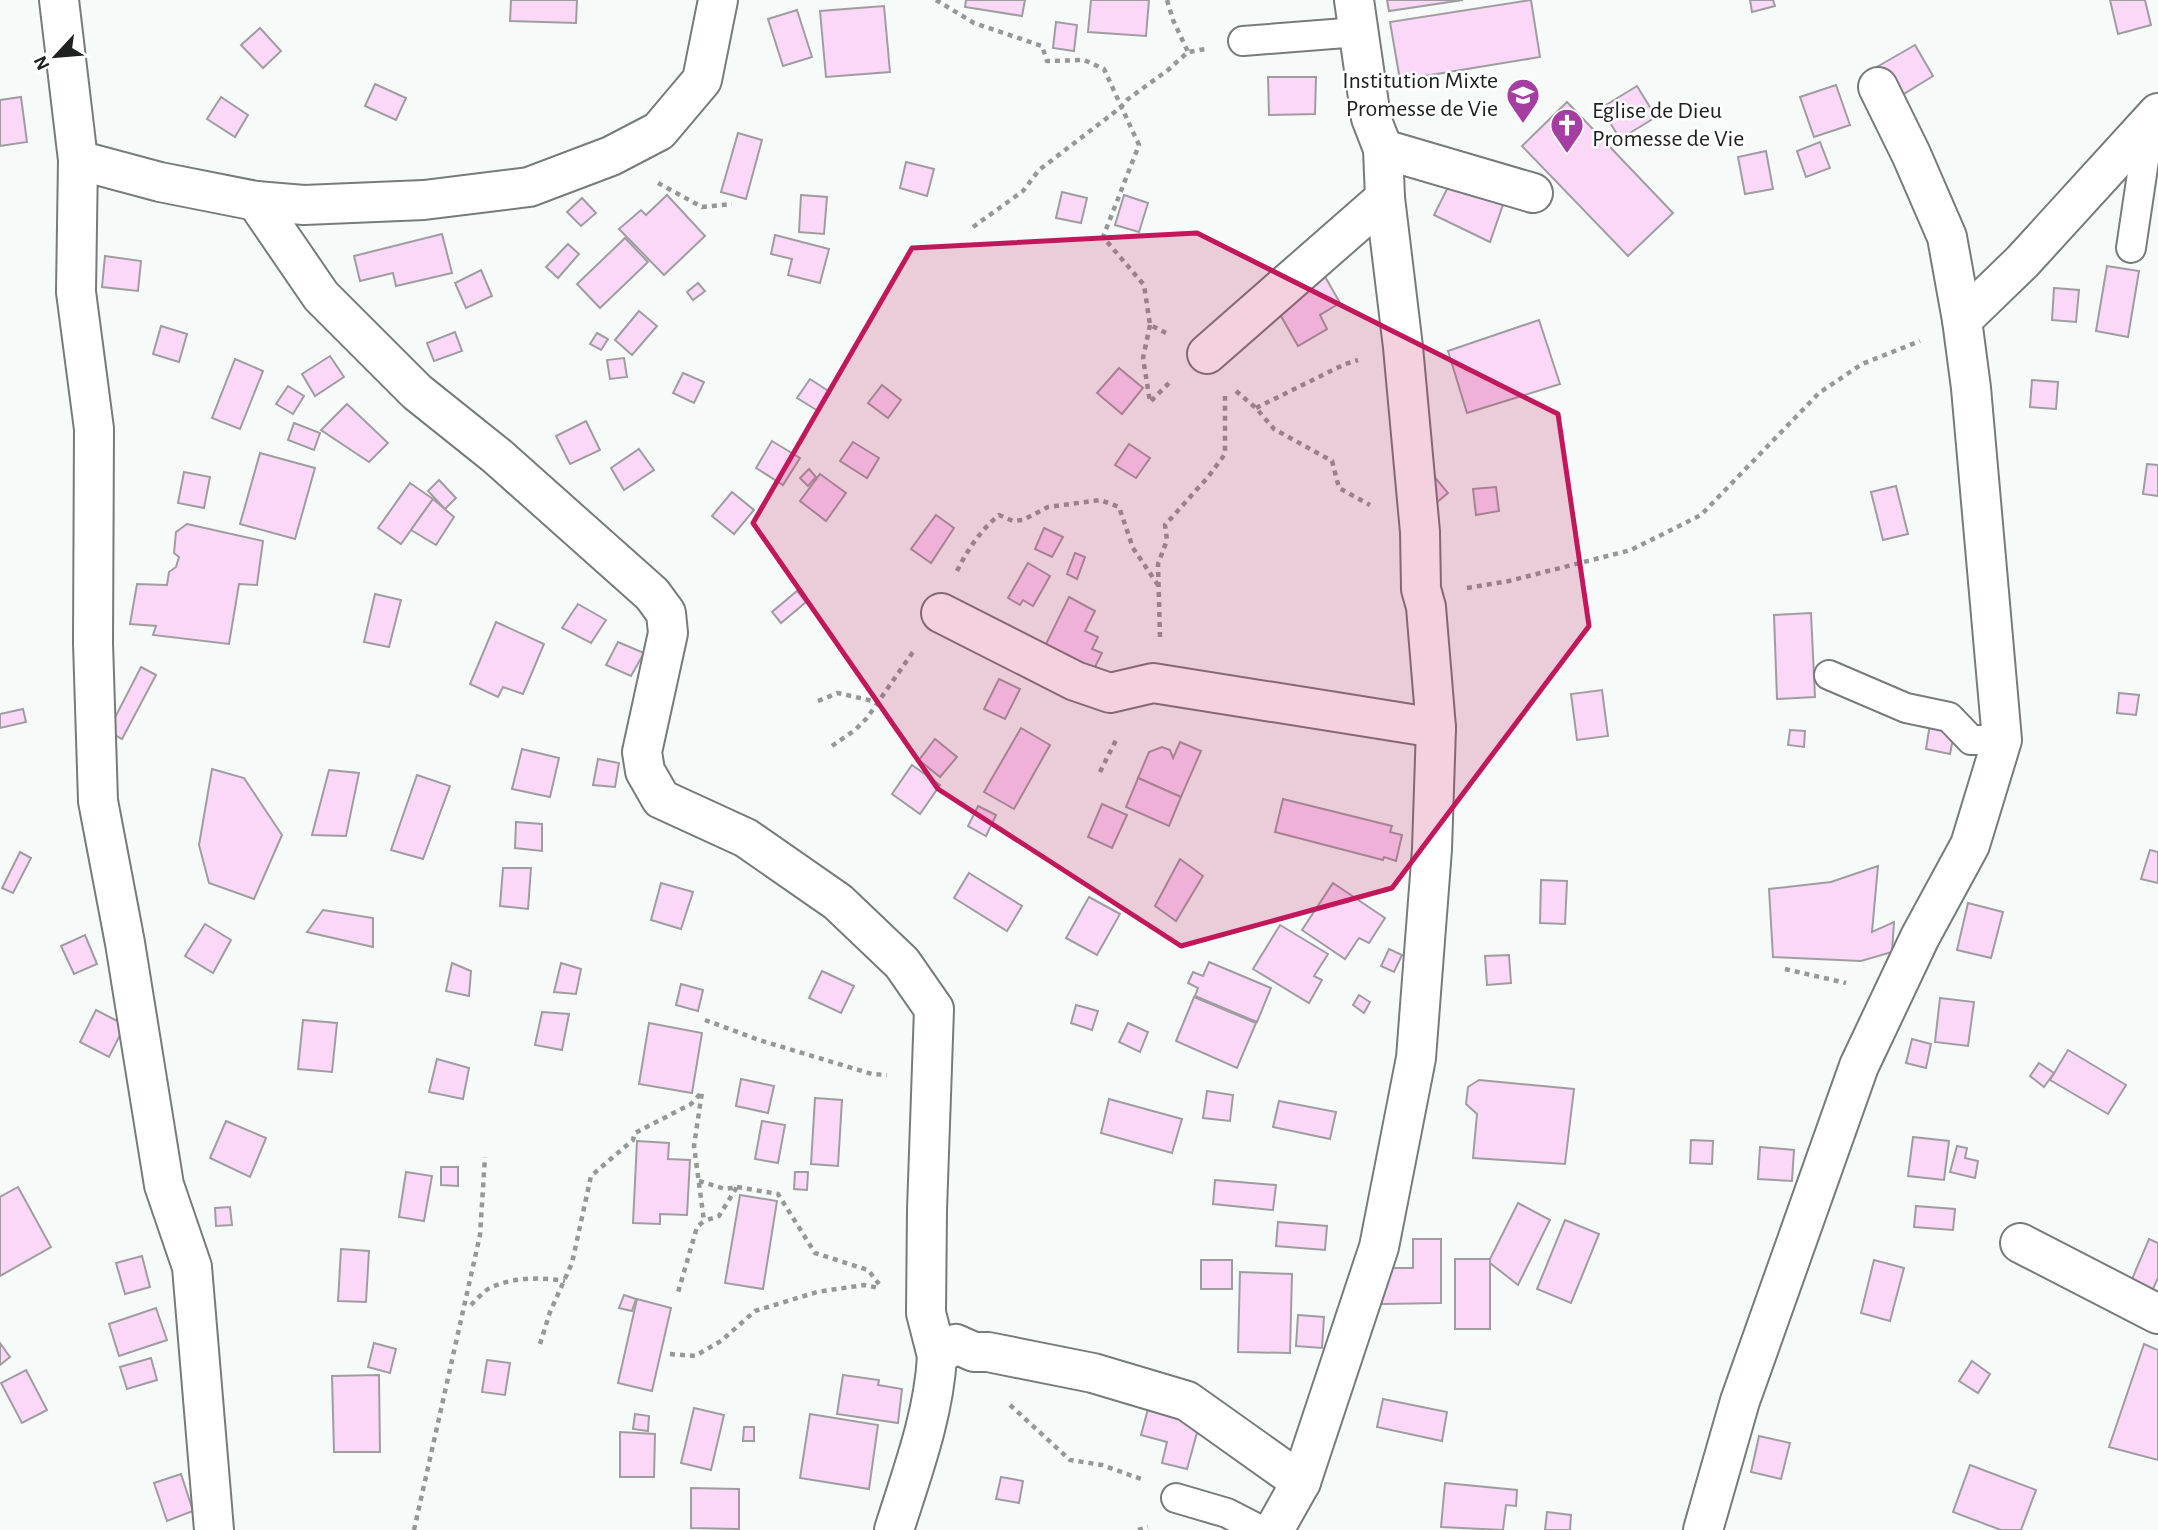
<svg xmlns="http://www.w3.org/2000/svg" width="2158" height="1530" font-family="'Alegreya Sans',sans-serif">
	<rect width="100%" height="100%" fill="#f6fbfa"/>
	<g fill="#fbd8f8" stroke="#a09da0" stroke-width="2">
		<path d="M511,0H577L576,23L510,21Z"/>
		<path d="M966,0H1025L1022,16L965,7Z"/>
		<path d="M1091,0H1149L1146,36L1088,32Z"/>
		<path d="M1387,0H1463L1389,11Z"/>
		<path d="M1531,0L1540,57L1400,80L1390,22Z"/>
		<path d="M1750,0H1773L1775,6L1752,12Z"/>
		<path d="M2110,0H2145L2151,25L2118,34Z"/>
		<path d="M884,6L890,72L826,77L820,11Z"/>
		<path d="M797,10L812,57L783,66L768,19Z"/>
		<path d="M1056,22L1077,25L1074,51L1053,48Z"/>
		<path d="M260,28L281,51L263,68L241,45Z"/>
		<path d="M1915,45L1933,76L1894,100L1875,68Z"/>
		<path d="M1268,77H1316L1315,114L1269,115Z"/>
		<path d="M375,84L406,98L396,120L365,106Z"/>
		<path d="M1836,85L1850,125L1814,137L1800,97Z"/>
		<path d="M1637,86L1656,117L1620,139L1601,108Z"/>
		<path d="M21,97L27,142L0,146V100Z"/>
		<path d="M221,97L248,115L235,137L207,119Z"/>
		<path d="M1567,102L1673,213L1628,256L1522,146Z"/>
		<path d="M738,133L762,140L746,199L721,192Z"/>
		<path d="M1820,142L1830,168L1806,177L1797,151Z"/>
		<path d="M1766,151L1773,189L1745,194L1738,157Z"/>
		<path d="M906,162L934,169L927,196L900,188Z"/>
		<path d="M1453,177L1506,196L1490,242L1434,215Z"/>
		<path d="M1062,192L1087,198L1081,223L1056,218Z"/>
		<path d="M667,195L705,236L664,275L619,229L641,210L646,215Z"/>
		<path d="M801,195L827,197L824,234L799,232Z"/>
		<path d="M1124,195L1148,203L1139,232L1115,225Z"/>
		<path d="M582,198L596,213L581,226L567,212Z"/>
		<path d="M442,234L452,273L396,286L393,273L360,281L354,256Z"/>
		<path d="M775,235L829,249L820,283L788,275L792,259L771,254Z"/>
		<path d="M625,238L648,262L600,308L577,284Z"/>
		<path d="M568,244L579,254L558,278L546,267Z"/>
		<path d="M105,256L141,261L138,291L102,287Z"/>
		<path d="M2107,266L2139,271L2128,337L2096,331Z"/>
		<path d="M481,270L492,296L466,308L455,283Z"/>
		<path d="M1323,273L1340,303L1320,315L1327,329L1298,346L1273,302Z"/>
		<path d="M698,283L705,291L693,300L687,292Z"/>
		<path d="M2054,288L2079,290L2076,322L2052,320Z"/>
		<path d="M639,311L657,326L632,355L615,340Z"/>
		<path d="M1539,320L1560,384L1467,413L1448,351Z"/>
		<path d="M161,326L187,334L179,362L153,354Z"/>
		<path d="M455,332L462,351L434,361L427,343Z"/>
		<path d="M597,333L608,339L601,350L590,344Z"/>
		<path d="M330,356L344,377L315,396L302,374Z"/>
		<path d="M624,358L627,377L610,379L607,360Z"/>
		<path d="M235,359L263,371L240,429L212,418Z"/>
		<path d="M1119,368L1143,388L1122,414L1097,393Z"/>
		<path d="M683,373L704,382L694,403L673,393Z"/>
		<path d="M810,379L830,392L818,411L797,398Z"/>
		<path d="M2032,380L2058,382L2056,409L2030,407Z"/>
		<path d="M882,385L901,400L888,418L868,403Z"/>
		<path d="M288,386L304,396L293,414L276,404Z"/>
		<path d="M347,404L388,443L369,462L321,430Z"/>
		<path d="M586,421L600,450L570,464L556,436Z"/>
		<path d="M294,423L320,433L314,450L288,440Z"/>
		<path d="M772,441L800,458L783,485L756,468Z"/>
		<path d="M853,442L879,458L867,478L840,461Z"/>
		<path d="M1129,444L1150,458L1136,478L1115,465Z"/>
		<path d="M639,449L654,470L624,490L611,468Z"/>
		<path d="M260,453L315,468L295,539L240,524Z"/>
		<path d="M2147,464L2158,465V496L2143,494Z"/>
		<path d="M809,469L816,477L808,486L800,478Z"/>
		<path d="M184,472L210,477L204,508L178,503Z"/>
		<path d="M820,474L846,493L826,521L800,501Z"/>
		<path d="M1432,474L1448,493L1431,507Z"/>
		<path d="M439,480L456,498L445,509L428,491Z"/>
		<path d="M410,483L433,499L401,544L378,528Z"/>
		<path d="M1896,486L1908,534L1883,540L1871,492Z"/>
		<path d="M1496,487L1499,511L1476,515L1473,489Z"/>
		<path d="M732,492L754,510L734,534L712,516Z"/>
		<path d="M433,499L454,517L436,545L411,530Z"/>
		<path d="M936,515L954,528L931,563L911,549Z"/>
		<path d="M187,524L263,541L257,585L239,584L229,644L153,635L156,626L130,624L137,584L167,585L169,572L176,567L179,557L174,553L176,532Z"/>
		<path d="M1044,528L1063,537L1052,557L1035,549Z"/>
		<path d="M1075,553L1085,557L1077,579L1067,574Z"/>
		<path d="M1028,563L1050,576L1033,606L1023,600L1020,605L1008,598Z"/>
		<path d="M797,591L806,602L781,623L772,612Z"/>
		<path d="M375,594L401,600L389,647L364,642Z"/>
		<path d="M1069,597L1095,611L1085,631L1098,637L1092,649L1102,653L1093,671L1045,646Z"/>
		<path d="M578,604L606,620L591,643L562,628Z"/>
		<path d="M1811,613L1815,697L1777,699L1774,615Z"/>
		<path d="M496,622L544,644L523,694L503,687L498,697L470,684Z"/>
		<path d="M618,642L644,653L631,676L606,665Z"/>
		<path d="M141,667L156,675L122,739L108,731Z"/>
		<path d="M999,679L1020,689L1005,719L984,709Z"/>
		<path d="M1602,690L1608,736L1577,740L1571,694Z"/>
		<path d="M2119,693L2139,695L2136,715L2117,713Z"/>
		<path d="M23,709L26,722L0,728V714Z"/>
		<path d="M1930,724L1955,729L1950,754L1926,749Z"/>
		<path d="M1021,728L1050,745L1014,809L984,792Z"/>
		<path d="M1790,730L1805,731L1804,747L1788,745Z"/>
		<path d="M935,739L957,757L940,777L919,760Z"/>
		<path d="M1180,742L1201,751L1181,797L1138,778L1149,752L1162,747L1170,750L1173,758Z"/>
		<path d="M522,749L559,758L550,797L512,789Z"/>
		<path d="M598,759L619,763L615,787L593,785Z"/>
		<path d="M912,765L940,785L920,814L892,794Z"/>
		<path d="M212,769L244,778L282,835L254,899L209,883L199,845Z"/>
		<path d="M329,770L359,773L346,836L312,835Z"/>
		<path d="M417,775L450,786L423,859L391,850Z"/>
		<path d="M1138,778L1181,797L1169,826L1126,807Z"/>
		<path d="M1283,799L1392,826L1390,832L1402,835L1396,861L1384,857L1383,860L1275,832Z"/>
		<path d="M1102,804L1127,815L1112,848L1088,837Z"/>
		<path d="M978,806L996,815L986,836L968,826Z"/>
		<path d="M516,822L542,824V851L515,848Z"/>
		<path d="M2150,850L2158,852V883L2141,879Z"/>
		<path d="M20,852L31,858L13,893L2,888Z"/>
		<path d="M1180,859L1203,876L1176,921L1155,906Z"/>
		<path d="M1878,866L1872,932L1894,922L1892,952L1861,961L1773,957L1769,889L1831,882Z"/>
		<path d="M503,868H531L528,909L500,906Z"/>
		<path d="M969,873L1022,906L1007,931L954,898Z"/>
		<path d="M1541,880L1567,881L1565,924L1540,923Z"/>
		<path d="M661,883L693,892L681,929L651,920Z"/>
		<path d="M1333,883L1385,918L1369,943L1359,938L1345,959L1302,930Z"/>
		<path d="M1089,897L1120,914L1097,955L1066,938Z"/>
		<path d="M1968,903L2003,912L1991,958L1957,950Z"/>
		<path d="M323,910L373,918V947L307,932Z"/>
		<path d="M205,924L231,940L213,973L185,956Z"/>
		<path d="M1280,925L1328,954L1314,976L1322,980L1309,1003L1253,969Z"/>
		<path d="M85,935L97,964L74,974L61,946Z"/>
		<path d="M1389,949L1402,955L1394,972L1381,966Z"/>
		<path d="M1509,955L1511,983L1487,985L1485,956Z"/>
		<path d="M1209,962L1271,988L1257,1022L1195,996L1198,988L1188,983L1193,972L1203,976Z"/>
		<path d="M452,963L471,971L469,996L446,991Z"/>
		<path d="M561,963L581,969L576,994L554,992Z"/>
		<path d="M822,971L854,986L841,1013L809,998Z"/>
		<path d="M681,984L703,990L698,1011L676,1005Z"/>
		<path d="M1359,995L1370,1002L1364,1013L1353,1005Z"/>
		<path d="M1194,997L1256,1023L1237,1068L1176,1041Z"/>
		<path d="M1940,998L1974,1002L1968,1046L1935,1042Z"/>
		<path d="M1076,1005L1098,1011L1092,1030L1071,1023Z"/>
		<path d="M96,1010L125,1025L109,1057L80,1042Z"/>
		<path d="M542,1012L569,1014L562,1050L535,1045Z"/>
		<path d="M303,1020L337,1023L332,1072L298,1069Z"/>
		<path d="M649,1023L702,1033L692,1093L639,1084Z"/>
		<path d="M1128,1023L1148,1032L1140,1052L1119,1042Z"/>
		<path d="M1912,1039L1931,1044L1926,1068L1906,1063Z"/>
		<path d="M2068,1050L2126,1085L2108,1114L2050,1080Z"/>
		<path d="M437,1059L469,1068L463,1099L429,1092Z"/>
		<path d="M2039,1063L2054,1073L2044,1087L2030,1076Z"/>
		<path d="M741,1079L774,1086L768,1113L736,1106Z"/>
		<path d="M1479,1080L1574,1089L1565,1164L1473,1158L1477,1114L1466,1104L1468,1087Z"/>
		<path d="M1207,1091L1233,1095L1230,1121L1203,1118Z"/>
		<path d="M815,1098L842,1100L838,1166L811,1164Z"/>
		<path d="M1109,1099L1182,1119L1172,1153L1101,1133Z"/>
		<path d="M1279,1101L1336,1112L1330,1139L1273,1127Z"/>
		<path d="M226,1121L266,1138L250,1177L210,1158Z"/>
		<path d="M762,1121L785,1125L778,1163L755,1159Z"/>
		<path d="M1913,1137L1949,1141L1944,1180L1908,1176Z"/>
		<path d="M1691,1140L1713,1141L1712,1164L1690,1163Z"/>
		<path d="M637,1141L669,1143L668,1159L690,1160L687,1215L660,1214V1224L633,1223Z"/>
		<path d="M1957,1146L1967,1148L1965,1158L1978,1161L1975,1178L1950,1172Z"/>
		<path d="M1760,1147L1794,1150L1792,1181L1758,1179Z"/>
		<path d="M441,1167H458V1186L441,1185Z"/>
		<path d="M406,1172L432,1176L424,1221L399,1217Z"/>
		<path d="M795,1172H808L807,1190L794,1189Z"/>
		<path d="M1215,1180L1276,1185L1273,1210L1213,1204Z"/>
		<path d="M18,1187L51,1247L0,1276V1197Z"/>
		<path d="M740,1195L777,1201L763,1289L725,1283Z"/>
		<path d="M1518,1203L1550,1220L1518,1285L1490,1263V1259Z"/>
		<path d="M1916,1206L1955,1209L1953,1230L1914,1227Z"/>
		<path d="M230,1207L232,1225L216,1226L215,1208Z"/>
		<path d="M1565,1220L1599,1234L1571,1303L1537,1289Z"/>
		<path d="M1278,1222L1327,1226L1325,1250L1276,1246Z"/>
		<path d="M1413,1239H1441V1303L1382,1304V1268H1413Z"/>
		<path d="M2149,1239L2158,1243V1278L2148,1300L2127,1291Z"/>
		<path d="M341,1249L369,1251L366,1302L338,1301Z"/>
		<path d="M142,1256L150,1287L125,1294L116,1263Z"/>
		<rect x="1455" y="1259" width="35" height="70"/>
		<rect x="1201" y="1260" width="31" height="29"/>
		<path d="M1874,1260L1904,1268L1890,1321L1861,1313Z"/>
		<path d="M1240,1272L1292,1274L1290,1353L1238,1352Z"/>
		<path d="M624,1295L636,1299L632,1311L619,1308Z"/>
		<path d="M637,1299L671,1308L652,1391L618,1383Z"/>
		<path d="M156,1308L167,1340L119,1356L109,1324Z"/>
		<path d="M1298,1315L1324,1317L1322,1348L1296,1346Z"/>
		<path d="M0,1343L10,1357L0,1365Z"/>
		<path d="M374,1343L396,1349L390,1373L368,1367Z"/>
		<path d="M2144,1344L2158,1350V1460L2109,1447Z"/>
		<path d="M151,1358L157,1380L127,1389L120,1367Z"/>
		<path d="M487,1360L510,1363L505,1395L482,1392Z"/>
		<path d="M1972,1361L1990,1374L1978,1393L1959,1381Z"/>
		<path d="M26,1370L47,1410L22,1423L1,1383Z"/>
		<path d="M379,1375L380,1452H334L332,1376Z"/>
		<path d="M843,1375L879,1380L878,1385L902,1389L898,1423L837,1414Z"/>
		<path d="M1383,1399L1447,1412L1442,1441L1377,1427Z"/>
		<path d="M694,1408L724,1415L711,1470L681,1463Z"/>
		<path d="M1148,1409L1200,1422L1187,1469L1162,1463L1167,1442L1141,1435Z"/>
		<path d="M635,1414L649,1416L648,1431L633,1429Z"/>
		<path d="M810,1414L878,1425L869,1489L800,1478Z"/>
		<path d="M744,1427H754V1441H743Z"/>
		<path d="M620,1432L655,1434L654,1477H620Z"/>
		<path d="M1759,1436L1790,1443L1781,1479L1751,1472Z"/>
		<path d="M1970,1465L2036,1490L2021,1530H2001L1953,1512Z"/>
		<path d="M181,1474L193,1511L167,1521L154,1483Z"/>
		<path d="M1001,1477L1023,1481L1019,1503L996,1499Z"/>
		<path d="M1445,1483L1517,1490L1516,1506L1506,1505L1503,1530L1441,1527Z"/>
		<path d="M691,1488L739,1489V1529L691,1528Z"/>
		<path d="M1547,1512L1571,1515L1570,1530H1545Z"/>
	</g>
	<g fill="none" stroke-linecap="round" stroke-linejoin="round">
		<defs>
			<g id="service">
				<path d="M1243,41L1358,32"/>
				<path d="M2131,248L2150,120"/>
				<path d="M1829,675L1906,708L1949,717L1971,740H2002"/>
				<path d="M1176,1498L1227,1513L1260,1530"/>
			</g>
			<g id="minor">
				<path d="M59,0L78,160L76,292L94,429L93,643L98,801L125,943L164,1185L192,1267L214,1530"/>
				<path d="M1878,87L1911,154L1947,237L1962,320"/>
				<path d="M1383,149L1533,193"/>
				<path d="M78,160L160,182L256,201L304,205L424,200L529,187L611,156L659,131L702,80L718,0"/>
				<path d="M256,201L321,296L417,392L497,456L652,594L666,613L668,633L642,752L645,771L661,799L746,838L838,902L902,963L934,1009L927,1210L926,1313L937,1356L956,1344L974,1352H988L1093,1373L1187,1401L1301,1482"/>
				<path d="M1207,354L1385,198"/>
				<path d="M941,613L1075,681L1110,693L1153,683L1436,728"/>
				<path d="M2020,1243L2158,1314"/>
				<path d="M894,1530C912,1473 934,1415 937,1356"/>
				<path d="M1274,1530L1301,1482L1379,1247L1416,1058L1432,849L1436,728L1426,607L1421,589L1420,532L1403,347L1385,198L1383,149L1371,118L1354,0"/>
				<path d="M1703,1530L1740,1401L1859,1066L1920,937L1970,845L2002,740L1971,388L1962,320L2022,262L2158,113"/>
			</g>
		</defs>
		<use href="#service" stroke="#777b7a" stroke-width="32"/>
		<use href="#minor" stroke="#777b7a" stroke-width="42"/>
		<g stroke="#949897" stroke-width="4.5" stroke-dasharray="5 5" stroke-linecap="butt">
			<path d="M936,0L974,23L1042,46L1047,61L1084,60L1104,69L1139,145L1103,237L1144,285L1150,325L1166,333"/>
			<path d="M1167,0L1173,20L1188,52"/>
			<path d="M658,183L702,207L732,204"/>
			<path d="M973,227L1023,191L1039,170L1120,108L1128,99L1168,70L1188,52L1206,49"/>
			<path d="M1150,325L1143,358L1150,402L1170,382"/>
			<path d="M1236,391L1256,408L1274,429L1332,461L1339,488L1370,505"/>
			<path d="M1256,408L1345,364L1358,360"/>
			<path d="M957,571C968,549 980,531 999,515L1013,521L1023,520L1048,507L1100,500L1119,507L1133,548L1158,585"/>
			<path d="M1467,588L1509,581L1631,550L1701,515L1819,393L1862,364L1920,341"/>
			<path d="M1160,637L1158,564L1167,540L1165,525L1208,477L1225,454V396"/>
			<path d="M818,701L838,693L877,702"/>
			<path d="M832,746L855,730L867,718L915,649"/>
			<path d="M1100,772L1117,738"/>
			<path d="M1785,969L1846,983"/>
			<path d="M705,1020L759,1040L872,1074L887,1075"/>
			<path d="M699,1181L725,1189L737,1187L719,1216L704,1221"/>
			<path d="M737,1187L778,1194L815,1253L868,1270L879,1284"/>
			<path d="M471,1305C476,1300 482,1293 488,1289C510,1277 541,1277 565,1281"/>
			<path d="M540,1344L550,1312L572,1263L591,1176L633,1140L635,1133L691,1104L702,1092L694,1146L704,1221L697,1227L677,1296"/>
			<path d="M670,1354L695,1356L721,1341L755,1311L817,1292L864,1285L879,1288"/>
			<path d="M1010,1405L1070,1460L1102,1465L1141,1479"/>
			<path d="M414,1530L480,1235L485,1157"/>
			<path d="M1138,1530L1148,1527"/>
		</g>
		<use href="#service" stroke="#fff" stroke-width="28"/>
		<use href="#minor" stroke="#fff" stroke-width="38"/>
	</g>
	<path fill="#c2185b" fill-opacity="0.2" stroke="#c2185b" stroke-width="5" stroke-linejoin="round" d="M1197,233L1558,414L1589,626L1392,888L1181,946L938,789L753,523L912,248Z"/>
	<defs>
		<symbol id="school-pin" viewBox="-11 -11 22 30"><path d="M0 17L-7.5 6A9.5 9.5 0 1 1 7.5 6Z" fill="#a53ea2" stroke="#fff"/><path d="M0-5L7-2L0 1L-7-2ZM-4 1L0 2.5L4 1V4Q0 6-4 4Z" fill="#fff"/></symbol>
		<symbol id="church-pin" viewBox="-11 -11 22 30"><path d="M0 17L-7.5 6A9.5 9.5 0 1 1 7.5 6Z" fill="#a53ea2" stroke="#fff"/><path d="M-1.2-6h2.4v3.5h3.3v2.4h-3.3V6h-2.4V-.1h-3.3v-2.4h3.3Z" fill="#fff"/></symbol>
	</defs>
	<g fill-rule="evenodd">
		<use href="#school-pin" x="1504" y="76" width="38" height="52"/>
		<use href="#church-pin" x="1548" y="106" width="38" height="52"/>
	</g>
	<g text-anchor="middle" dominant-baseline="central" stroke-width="5" stroke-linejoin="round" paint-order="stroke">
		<g font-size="24" fill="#202222" stroke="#fff" text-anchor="end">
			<text x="1498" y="81">Institution Mixte<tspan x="1498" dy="28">Promesse de Vie</tspan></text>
			<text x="1592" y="111" text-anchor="start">Eglise de Dieu<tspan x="1592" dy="28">Promesse de Vie</tspan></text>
		</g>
	</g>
	<g transform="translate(56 56) rotate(244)" stroke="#ffffff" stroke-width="5" paint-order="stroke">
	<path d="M0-5L12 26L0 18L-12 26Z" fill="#202222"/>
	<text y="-10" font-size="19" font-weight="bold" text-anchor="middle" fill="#202222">N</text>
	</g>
</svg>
